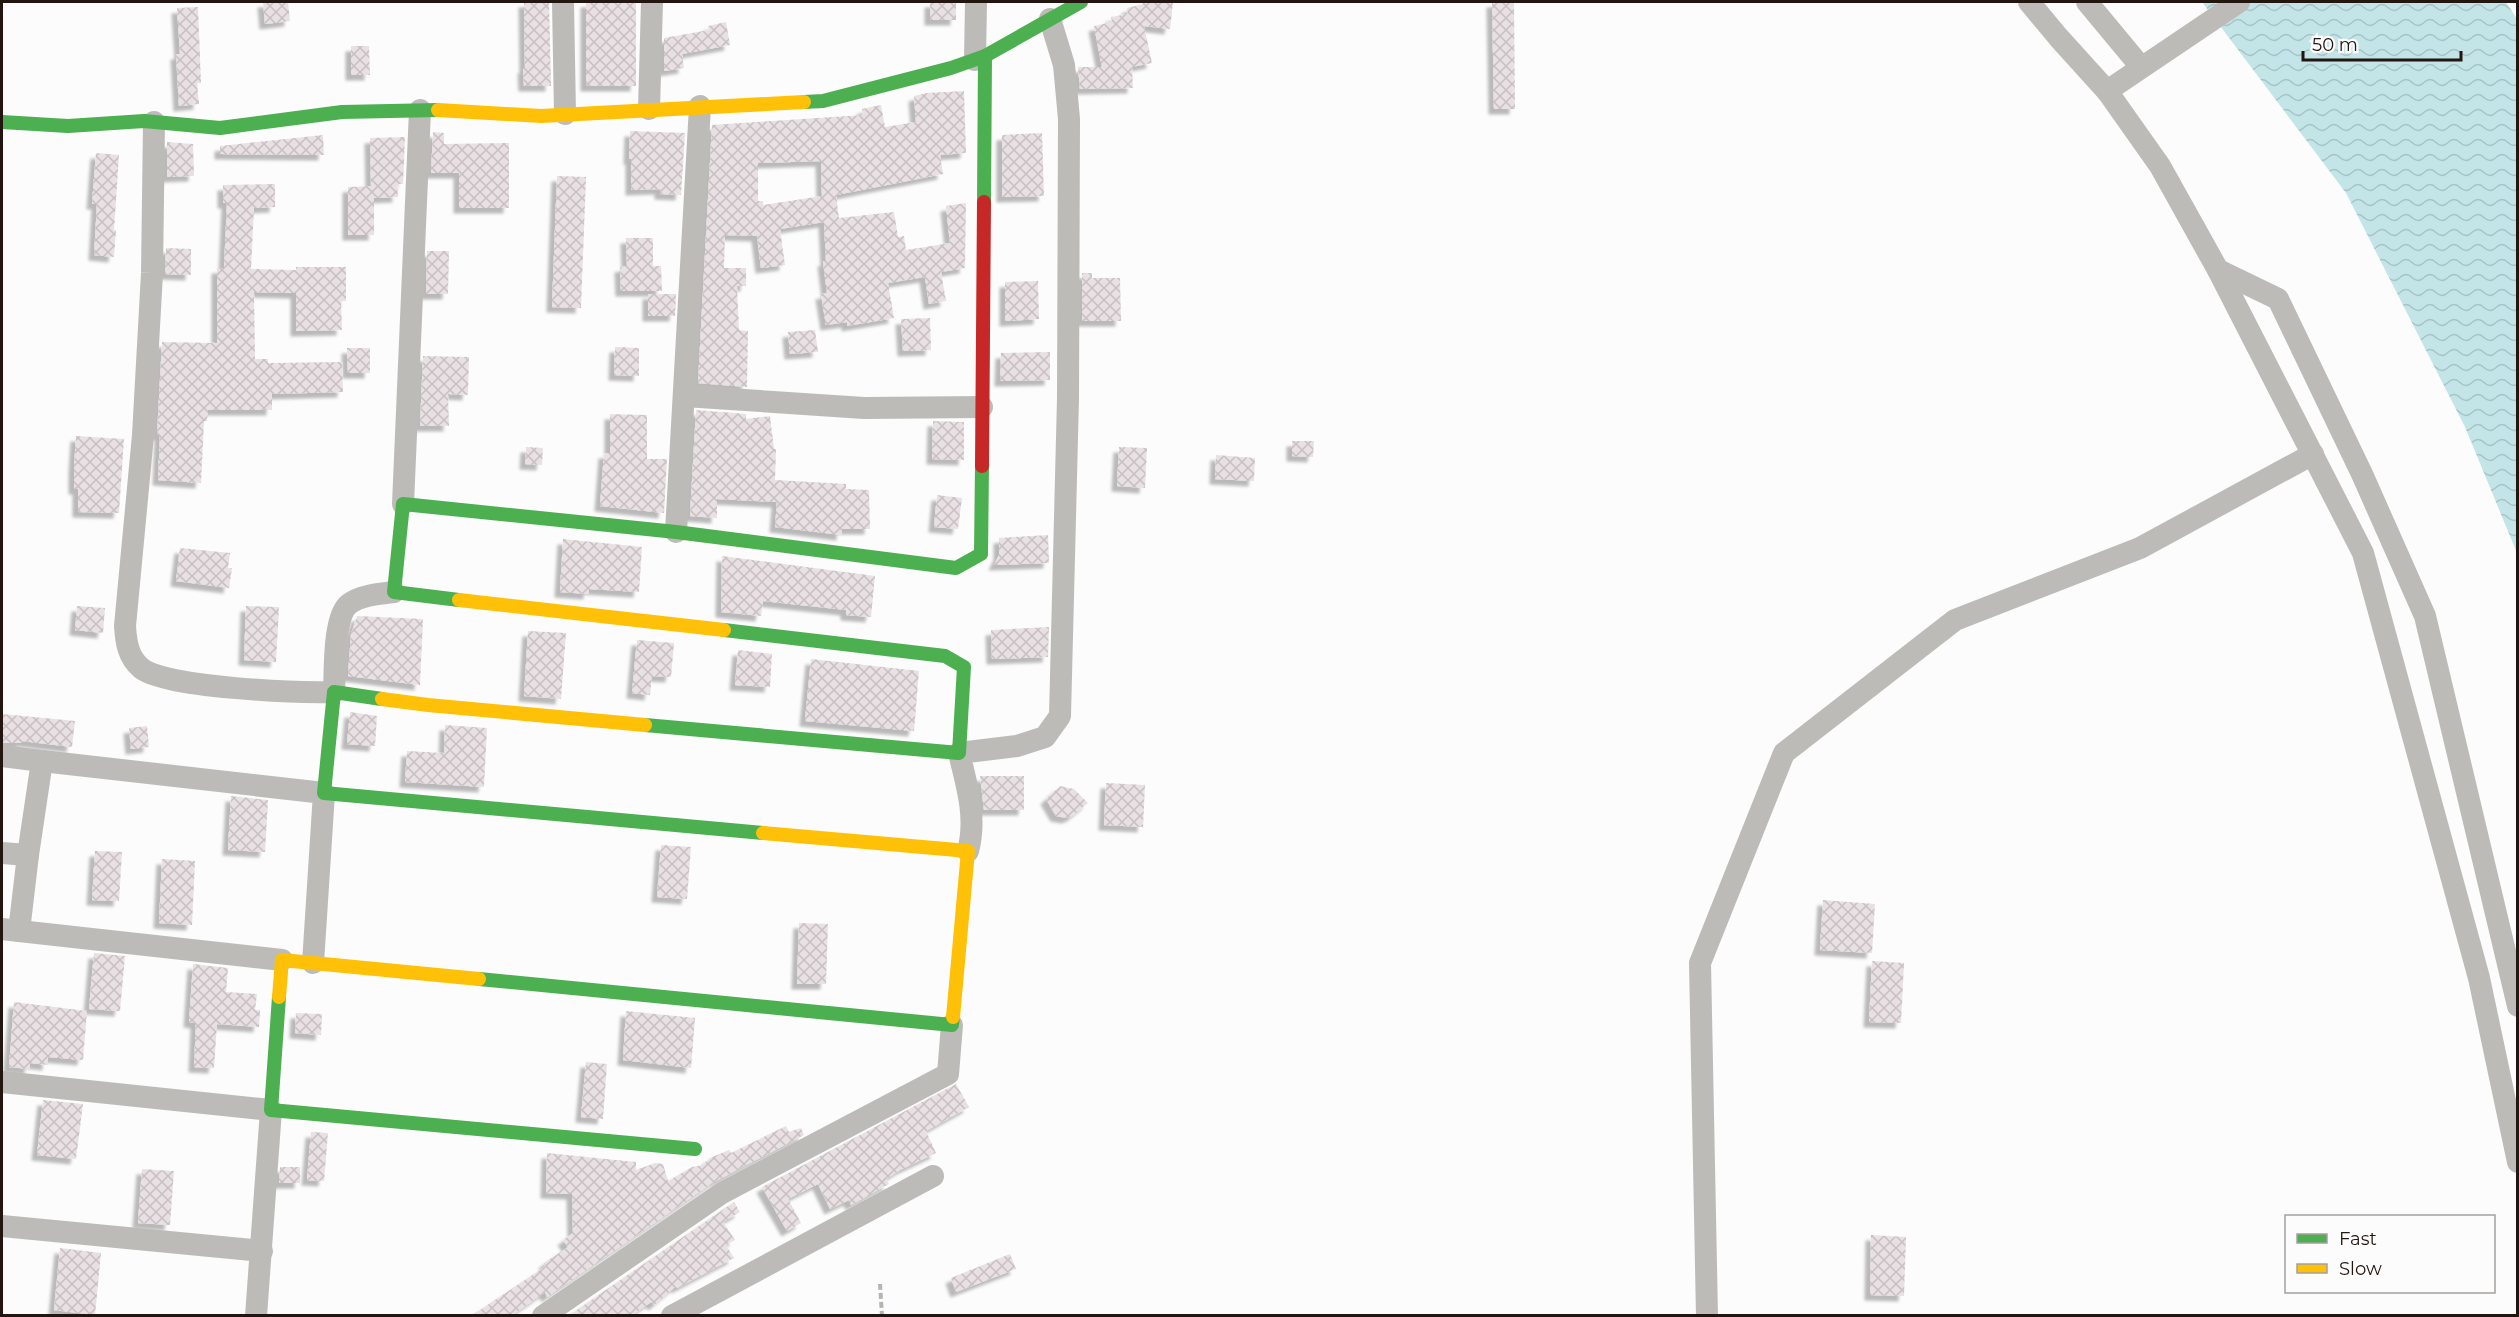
<svg xmlns="http://www.w3.org/2000/svg" width="2519" height="1317" font-family="Montserrat,sans-serif">
	<defs>
		<pattern id="water-waves" width="16" height="10" patternUnits="userSpaceOnUse" patternTransform="scale(1.5)"><rect width="16" height="10" fill="#c3e5e8"/><path d="M0 5q4-4 8 0t8 0" fill="none" stroke="#a7c4c6"/></pattern>
		<pattern id="building-cross-hatch" width="8" height="8" patternUnits="userSpaceOnUse" patternTransform="scale(1.5)"><rect width="8" height="8" fill="#e8e0e2"/><path d="M0 0l8 8M0 8l8-8" fill="none" stroke="#c7bfc1"/></pattern>
		<filter id="shadow"><feDropShadow dx="-5.5" dy="5.5" stdDeviation="1.5" flood-color="#0004"/></filter>
	</defs>
	<rect width="100%" height="100%" fill="#fcfcfc"/>
	<path fill="url(#water-waves)" d="M2202,2H2506L2517,19V553L2465,427L2346,193Z"/>
	<g fill="url(#building-cross-hatch)" fill-rule="evenodd" filter="url(#shadow)">
		<path d="M263,2H288L290,21L265,24Z"/>
		<path d="M524,2H549L551,86H524L523,68H525Z"/>
		<rect x="586" y="2" width="50" height="84"/>
		<rect x="930" y="2" width="26" height="18"/>
		<path d="M1142,2H1173L1170,29L1144,26L1152,63L1132,67L1133,88L1080,89L1078,67H1102L1094,26L1112,22L1111,17L1128,14L1127,8L1143,4Z"/>
		<path d="M1492,2H1514L1515,109H1494Z"/>
		<path d="M198,7L201,83H197L199,104L179,106L176,54H180L177,8Z"/>
		<path d="M726,22L730,45L682,54L684,68L664,71V38L709,30L708,26Z"/>
		<path d="M351,46H369L370,75H351Z"/>
		<path d="M964,91L966,153L940,155L943,174L836,195L839,218L894,212L898,237L904,236L906,250L950,243L946,206L966,203L965,268L941,272L946,301L929,304L925,277L888,283L894,318L847,326V322L826,325L821,294L827,293L823,261H826L824,222L780,229L785,265L761,268L757,236L725,235L724,268H746V286H737L739,330L748,331L747,387L698,383L712,125L863,115L862,109L881,105L885,127L916,122L914,96L927,93ZM821,161L822,196L763,205V201H758V163Z"/>
		<path d="M630,131L685,133L681,195L660,194V189L631,190V159H629Z"/>
		<path d="M433,132L444,133V144L509,143V208H459V173H431Z"/>
		<path d="M1042,133L1044,196L1002,197V135Z"/>
		<path d="M323,135L324,155L220,154V146Z"/>
		<path d="M405,137L403,184H397L398,197L374,198V235H348V187L371,186L370,138Z"/>
		<path d="M167,142L193,144L194,176L167,177Z"/>
		<path d="M96,153L119,155L114,230H116L114,257L94,255L97,204H92Z"/>
		<path d="M557,176L586,177L581,308L552,307Z"/>
		<path d="M275,184V207L254,208L251,269L296,270V267H346V301H341L342,330L296,331V293L254,292L255,359H268V363L342,362L343,392L272,394V410H208L207,421H204L201,483L158,480L160,435H157L162,342L217,343V268H224L227,203H223V185Z"/>
		<path d="M626,238H653V266H661L662,291H621L620,267L627,266Z"/>
		<path d="M166,248L191,249V275L165,274Z"/>
		<path d="M427,251H449L448,294H426Z"/>
		<path d="M1082,273H1092V278H1120L1121,321H1082Z"/>
		<path d="M1038,281L1039,319L1005,321V282Z"/>
		<path d="M648,294H676L675,316H648Z"/>
		<path d="M930,318L931,350L903,351L901,319Z"/>
		<path d="M815,330L818,352L790,354L788,332Z"/>
		<path d="M615,347L639,348V376L614,375Z"/>
		<path d="M347,348H370V373H348Z"/>
		<path d="M1050,352V380L1000,381L1001,353Z"/>
		<path d="M423,356L469,357L468,395L448,394L449,426H420Z"/>
		<path d="M696,410L746,414V419L770,416L774,449H776L775,480L846,484V489L869,490L870,529H842V535L775,527L777,502L717,499V518L690,516Z"/>
		<path d="M610,414L647,415V459H667L664,513L600,506L604,453H610Z"/>
		<path d="M933,421L964,422V460L932,459Z"/>
		<path d="M76,436L124,439L119,513L78,512V489H74V468Z"/>
		<path d="M1292,441H1314L1313,457L1292,456Z"/>
		<path d="M526,447L543,448L542,465L525,464Z"/>
		<path d="M1119,447L1147,448L1145,488L1117,486Z"/>
		<path d="M1216,455L1255,458L1254,481L1215,479Z"/>
		<path d="M937,495L962,498L958,529L934,527Z"/>
		<path d="M1048,535L1049,563L994,565L999,555V538Z"/>
		<path d="M563,539L642,547L639,592L589,589V594L560,592Z"/>
		<path d="M180,548L230,553L228,568H232L229,588L176,581Z"/>
		<path d="M722,556L875,576L871,617L846,615V610L763,601L761,616L721,612Z"/>
		<path d="M77,606L105,608L103,633L75,630Z"/>
		<path d="M246,606L279,607L276,662L244,660Z"/>
		<path d="M357,616L423,619L420,685L348,676L351,634Z"/>
		<path d="M1049,627L1048,657L992,659L991,630Z"/>
		<path d="M528,631L566,633L561,699L524,696Z"/>
		<path d="M637,640L674,643L671,677L652,676L650,695L632,693Z"/>
		<path d="M738,650L772,654L770,687L735,685Z"/>
		<path d="M811,659L919,671L914,731L805,721Z"/>
		<path d="M350,712L377,716L375,746L347,744Z"/>
		<path d="M2,714L75,721L72,747L22,741V743H2Z"/>
		<path d="M445,725L487,728L484,787L405,782L407,751L444,753Z"/>
		<path d="M147,726L149,747L131,749L129,728Z"/>
		<path d="M980,776H1024V810H984Z"/>
		<path d="M1106,783L1145,785L1143,827L1104,825Z"/>
		<path d="M1060,786L1074,789L1088,803L1072,816L1067,818L1056,816L1046,799Z"/>
		<path d="M231,796L268,800L265,852L228,850Z"/>
		<path d="M661,845L691,847L687,899L657,897Z"/>
		<path d="M95,851L122,852L119,901L92,900Z"/>
		<path d="M162,859L195,861L192,925L159,923Z"/>
		<path d="M1823,900L1875,904L1872,953L1820,950Z"/>
		<path d="M799,923L828,924L826,984H797Z"/>
		<path d="M94,953L125,956L120,1011L89,1009Z"/>
		<path d="M1872,961L1904,963L1901,1023L1869,1022Z"/>
		<path d="M193,964L228,968L226,992L257,994L255,1010H260L259,1027L217,1024L214,1068L194,1067L196,1023L189,1022Z"/>
		<path d="M14,1002L87,1011L83,1060L48,1057V1065L30,1063V1069L9,1067Z"/>
		<path d="M626,1011L695,1018L691,1068L623,1060Z"/>
		<path d="M296,1013L322,1014L321,1035L295,1033Z"/>
		<path d="M586,1062L607,1064L603,1119L581,1117Z"/>
		<path d="M956,1084L969,1107L926,1131L936,1153L900,1170L886,1179L889,1184L851,1205L849,1200L830,1209L818,1184L788,1199L801,1223L787,1231L762,1187Z"/>
		<path d="M43,1100L83,1104L76,1159L37,1155Z"/>
		<path d="M786,1126L789,1132L801,1128L804,1135L714,1182L547,1297L545,1292L511,1316H471L546,1266L544,1263L568,1247L563,1240L573,1233L572,1194L546,1193L547,1153L636,1162V1170L655,1163L663,1164L668,1181L692,1167L703,1165L710,1158L729,1150L731,1153Z"/>
		<path d="M311,1132L328,1133L324,1181L307,1180Z"/>
		<path d="M280,1167H300V1183H279Z"/>
		<path d="M142,1169L174,1171L170,1225L138,1223Z"/>
		<path d="M734,1202L740,1212L723,1222L735,1240L726,1245L734,1258L677,1288L676,1286L654,1305L651,1302L631,1316H568Z"/>
		<path d="M1871,1235L1906,1237L1904,1296L1870,1295Z"/>
		<path d="M60,1248L101,1253L95,1315L54,1310Z"/>
		<path d="M1010,1254L1016,1269L956,1292L951,1278Z"/>
	</g>
	<g fill="none" stroke-linecap="round" stroke-linejoin="round">
		<path stroke="#b7b5b2" stroke-width="4" stroke-dasharray="6 3" stroke-linecap="butt" d="M880,1284L882,1316"/>
		<g stroke="#bdbbb7" stroke-width="22">
			<path d="M563,2L565,114"/>
			<path d="M2029,2L2059,38L2107,91L2160,166L2218,270L2363,553L2479,978L2518,1162"/>
			<path d="M2087,2L2141,67"/>
			<path d="M975,60L976,2"/>
			<path d="M2107,91L2239,2"/>
			<path d="M649,109L652,2"/>
			<path d="M154,122L152,273L143,435L125,626C126,642 128,657 141,668C165,688 299,693 334,692C335,673 333,616 349,604C361,595 379,594 394,592"/>
			<path d="M2218,270L2278,299L2362,474L2425,616L2518,1006"/>
			<path d="M684,396L864,408L982,407"/>
			<path d="M403,504L420,110"/>
			<path d="M676,532L700,106"/>
			<path d="M2,756L42,761"/>
			<path d="M968,851C977,818 967,786 959,753L1017,746L1045,737L1060,716L1068,398L1069,119L1064,65L1050,19"/>
			<path d="M2,853L28,855"/>
			<path d="M2,929L19,931L28,855L42,761L324,793L313,963"/>
			<path d="M19,931L282,960"/>
			<path d="M2,1082L271,1110L256,1316"/>
			<path d="M2,1226L262,1251"/>
			<path d="M543,1316L722,1193L948,1074L952,1025"/>
			<path d="M672,1316L933,1176"/>
			<path d="M1707,1316L1700,963L1784,753L1955,620L2140,548L2313,454"/>
		</g>
		<g stroke="#4caf50" stroke-width="14">
			<path d="M804,102L823,101L951,68L985,56L1081,2"/>
			<path d="M2,122L68,126L144,121L220,128L342,112L438,110"/>
			<path d="M984,202L985,56"/>
			<path d="M459,600L394,592L403,504L676,532L956,568L981,554L982,466"/>
			<path d="M382,699L334,692L324,793L763,833"/>
			<path d="M645,725L959,753L964,667L945,656L724,630"/>
			<path d="M479,979L952,1025L953,1017"/>
			<path d="M279,997L271,1110L695,1149"/>
		</g>
		<g stroke="#ffc107" stroke-width="14">
			<path d="M438,110L541,116L804,102"/>
			<path d="M459,600L724,630"/>
			<path d="M382,699L428,705L645,725"/>
			<path d="M763,833L968,851L953,1017"/>
			<path d="M279,997L282,960L479,979"/>
		</g>
		<path stroke="#c62828" stroke-width="14" d="M982,466L984,202"/>
	</g>
	<rect width="2519" height="1317" fill="none" stroke="#231510" stroke-width="6"/>
	<rect x="2285" y="1215" width="210" height="78" fill="#fcfcfc" stroke="#a5a09e" stroke-width="1.5"/>
	<rect x="2297" y="1234" width="30" height="9" fill="#4caf50" stroke="#a5a09e" stroke-width="1.5"/>
	<text x="2339" y="1245" font-size="18" fill="#231510">Fast</text>
	<rect x="2297" y="1264" width="30" height="9" fill="#ffc107" stroke="#a5a09e" stroke-width="1.5"/>
	<text x="2339" y="1275" font-size="18" fill="#231510">Slow</text>
	<path d="M2303 51v9h158v-9" fill="none" stroke="#231510" stroke-width="3"/>
	<text x="2312" y="51" font-size="18" fill="#231510" stroke="#fcfcfc" stroke-width="4.5" paint-order="stroke">50 m</text>
</svg>
